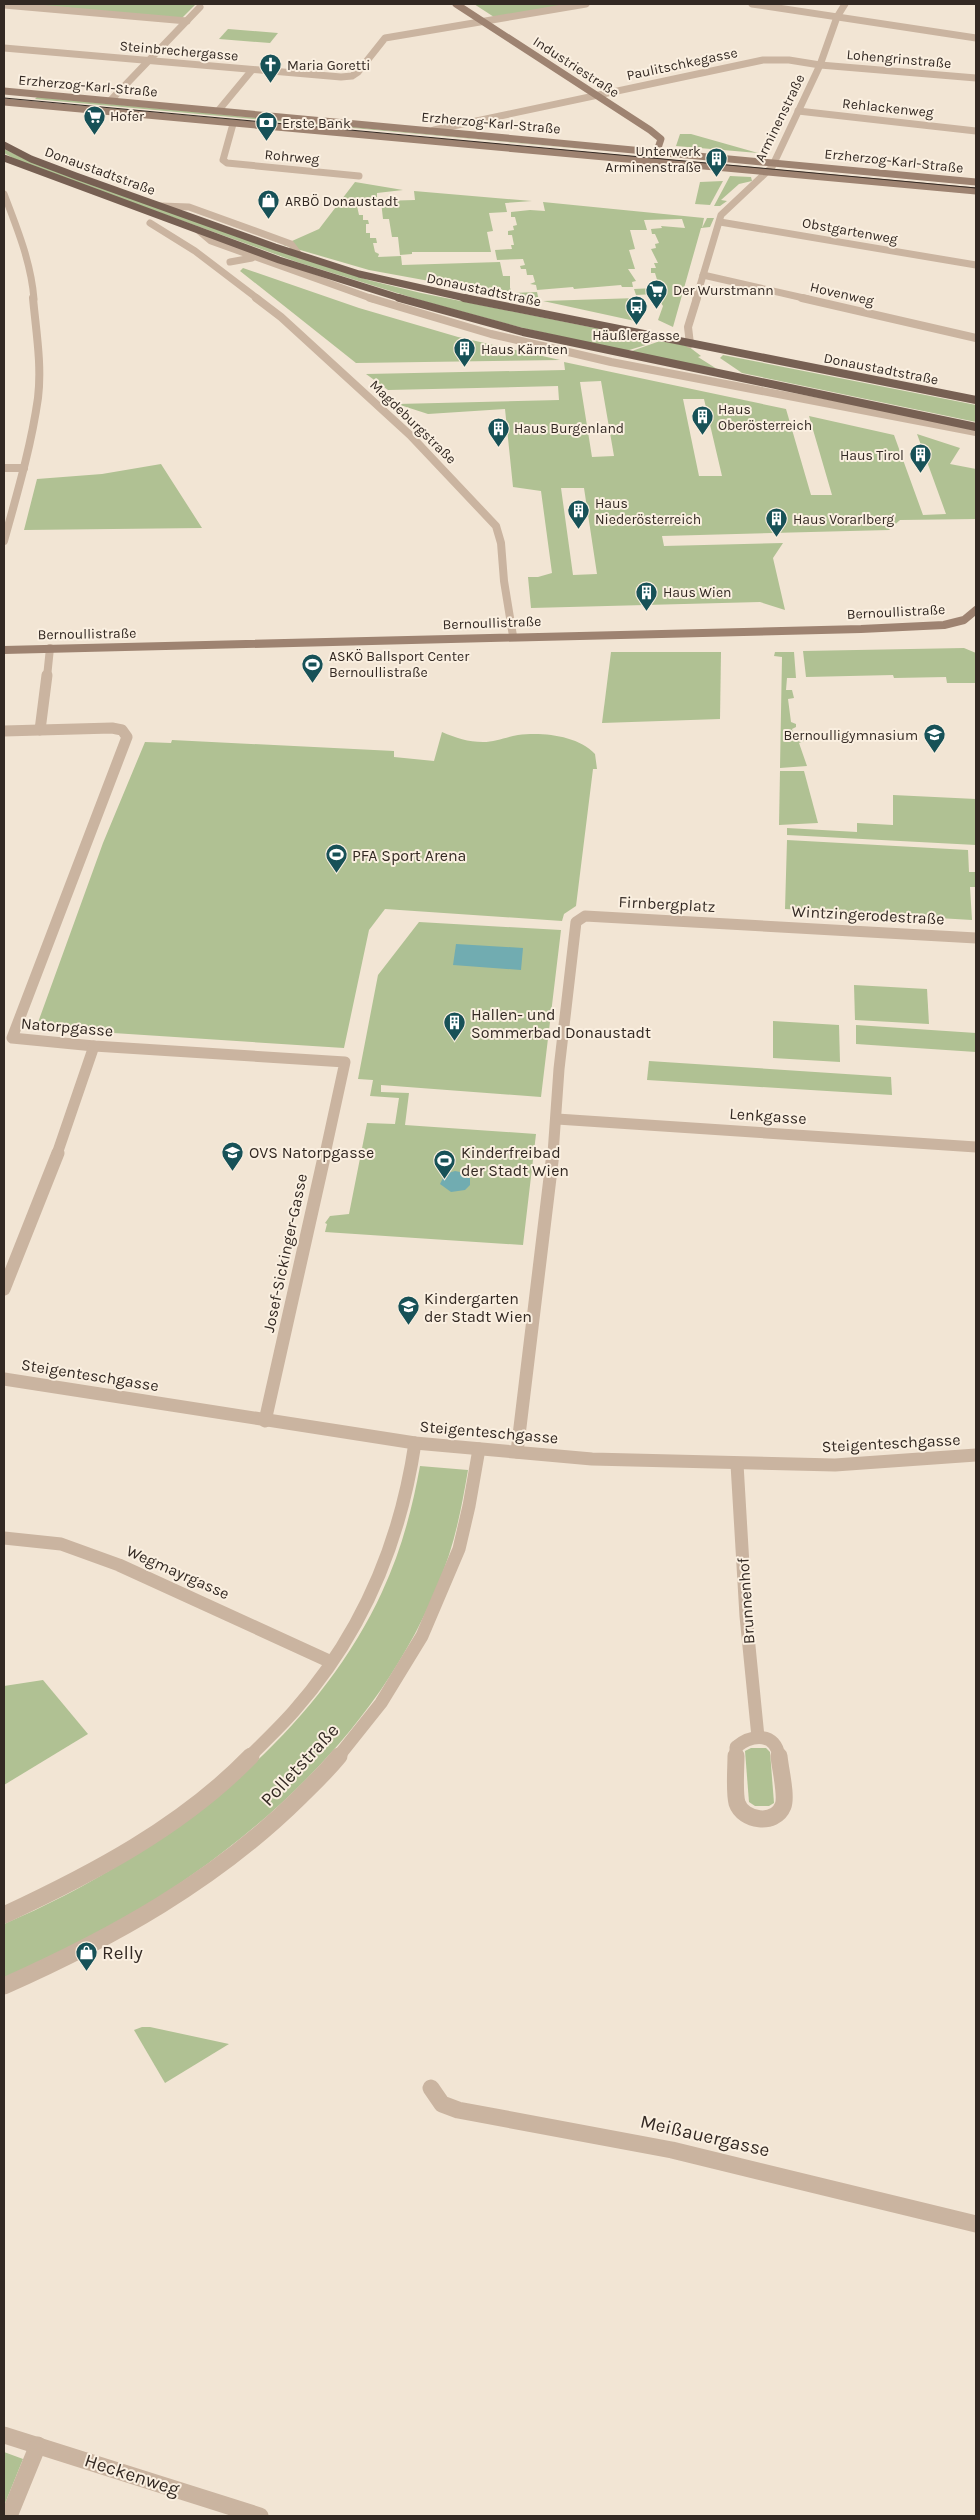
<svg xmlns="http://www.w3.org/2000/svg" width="980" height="2520" font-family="Karla,sans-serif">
	<rect width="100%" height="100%" fill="#f2e5d4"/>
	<g fill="#b0c193" fill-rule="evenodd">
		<path d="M12,4H196L182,18Z"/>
		<path d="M474,4H575L494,17Z"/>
		<path d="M228,29L278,33L270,43L219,39Z"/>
		<path d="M37,97L616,152L35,99Z"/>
		<path d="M680,134H691L758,153L676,146Z"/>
		<path d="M4,149L25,159L368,280L421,293L655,340L649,344L626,351L523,328L423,301L297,262L22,163L4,153Z"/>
		<path d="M730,176L751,177L752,181L739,184L721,200L727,201L720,206H714Z"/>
		<path d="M723,181L710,205L695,204L700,182Z"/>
		<path d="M355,182L403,190L377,193V201L361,202V206H357L359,215H363V220H368L369,224H366V233H370V238H376L377,243H373L375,252L379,254L378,257L401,256L402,265L500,262L503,276H510V288L513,293L537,292L539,301L369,270L283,245L319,229Z"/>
		<path d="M414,191L532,201L505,203L507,212L489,213L493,231L487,232L491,252H412V254L400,255L398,237H392L389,219H383L381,201L415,200Z"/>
		<path d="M543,202L704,218L702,228L707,218H714L710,227L701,228L673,327L658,320L663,306L655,294L636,295L634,289L655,288L654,283H658L655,273H651V268H656L654,263H658L651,249L656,248L655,244L659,243L655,234H652L651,229L662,228L661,226L685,228L682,219L644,220L647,230H630L635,249L629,250L635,269H628L636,281L632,282L633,287H622L621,285L574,289L573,287L537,290L536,285L530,284L535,282L533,275H527L526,269H521L520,266L525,265L523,259L497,260L495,250L512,249L511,245H514L512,235H508V231L514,230L513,226L517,225L515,217H511V212L530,210L545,211Z"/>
		<path d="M243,268L359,308L458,337L560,360L356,363L240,271Z"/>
		<path d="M637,298L640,307L636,308V316L633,317L635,321L543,301Z"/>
		<path d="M660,341L688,346L701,356L698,357L717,369L629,352Z"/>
		<path d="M723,355L976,405V422L742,373L720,358Z"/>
		<path d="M564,362L786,409L811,495H832L809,416L894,435L923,515L946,514L917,434L960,448L950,464L976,469V519L900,520L889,530L662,536L664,546L783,543L773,558L785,610L760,602L531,608L528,577H538L552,573L541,491L513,487L505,409L428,414L397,404L559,400L558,386L388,390L366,374L565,370ZM601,381L614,456L592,457L580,382ZM683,399H704L722,476H699ZM561,488H584L597,574L573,575Z"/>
		<path d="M161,464L202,528L24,530L37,479L102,474Z"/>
		<path d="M964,648L976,653V683H947L946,677L894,678L893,675L806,677L803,651Z"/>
		<path d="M611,652H721L720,719L602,723Z"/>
		<path d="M775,652H794L796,678H787L786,690H792L794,698L788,699L791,722L796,724V727L792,729L794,736L804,738V741L799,743L807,766L780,768L782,657L774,656Z"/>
		<path d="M442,732C456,738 468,742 483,742C495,742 506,737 518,735C542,732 577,735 595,754L597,769H593L576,906L564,914L562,921L385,909L369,930L344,1048L36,1028L103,843L145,742L171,743L172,740L394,751V757L434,761Z"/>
		<path d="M780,771H804L818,823L779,825Z"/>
		<path d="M893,795L976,799V845L787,835V828L857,832V823L893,825Z"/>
		<path d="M787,840L968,850L969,872H976V887H970L972,920L785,909Z"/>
		<path d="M419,922L561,930L541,1097L381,1085V1092L409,1093L405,1125L536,1134L523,1245L325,1232L327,1224L325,1223L330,1216L349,1214L367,1123L395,1124L399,1098L370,1096L373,1080L358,1079L378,975Z"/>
		<path d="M854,985L927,989L929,1024L855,1020Z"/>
		<path d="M773,1021L839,1025L840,1062L773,1058Z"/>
		<path d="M856,1025L976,1033V1052L856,1044Z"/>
		<path d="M649,1061L891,1077L892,1095L647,1080Z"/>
		<path d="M420,1466L468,1470C463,1499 458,1527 449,1555C394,1717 266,1834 123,1920C86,1943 43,1959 4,1978V1924C154,1860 312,1744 382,1592C401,1551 412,1510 420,1466Z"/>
		<path d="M43,1680L88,1734L4,1785V1686Z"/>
		<path d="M751,1748H766L770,1752L774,1803L769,1806H755L749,1802L745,1751Z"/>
		<path d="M142,2027H150L229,2044L165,2083L134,2030Z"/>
		<path d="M4,2452L23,2459L4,2506Z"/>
	</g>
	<g fill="#71acb1">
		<path d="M456,944L523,948L521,970L453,965Z"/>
		<path d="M455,1171L465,1173L470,1178V1185L465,1190L451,1192L440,1184L445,1174Z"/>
	</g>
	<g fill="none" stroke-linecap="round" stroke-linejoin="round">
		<g stroke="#cab4a0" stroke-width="7">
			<path d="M752,4L976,38"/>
			<path d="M4,5L187,21"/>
			<path d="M4,48L341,77L352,76L358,72L385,38L586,4"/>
			<path d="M110,101L200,7"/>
			<path d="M218,111L252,70"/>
			<path d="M798,111L976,131"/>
			<path d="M233,124L223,160L227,163L359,176"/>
			<path d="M434,130L763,60H789L820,65L976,78"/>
			<path d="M4,194C17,228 31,262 34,299"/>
			<path d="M161,206L189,207L291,244L300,256"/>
			<path d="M720,222L976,265"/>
			<path d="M150,223L195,251L258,299"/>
			<path d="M198,230L211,241L373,299"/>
			<path d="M230,262L252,258"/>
			<path d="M703,275L808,299"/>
			<path d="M696,299L721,215L772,167L820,65L837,17L845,4"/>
		</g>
		<g stroke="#cab4a0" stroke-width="8">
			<path d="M256,298L281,317L410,435L496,526L501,543L504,581L513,636"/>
			<path d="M370,298L491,334L611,362L976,432"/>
			<path d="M802,298L976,338"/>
			<path d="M690,344L688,327L697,298"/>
			<path d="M4,468H24"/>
			<path d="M4,541C17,494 31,447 38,398C42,365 36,331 33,298"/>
			<path d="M47,677L50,648"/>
		</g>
		<g stroke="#cab4a0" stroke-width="11">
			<path d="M40,730L47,675"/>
			<path d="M4,731L112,728L122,730L127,737L12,1038L94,1046L345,1062L325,1154"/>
			<path d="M557,1119L976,1147"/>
			<path d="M57,1154L94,1046"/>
			<path d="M553,1154L559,1069L576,922L585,916L976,938"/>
		</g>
		<g stroke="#cab4a0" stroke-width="13">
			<path d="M4,1289L58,1153"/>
			<path d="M4,1379L415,1443L592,1459L835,1465L976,1455"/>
			<path d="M265,1421L325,1153"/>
			<path d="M517,1452L553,1153"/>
			<path d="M737,1464L746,1616L758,1737"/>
			<path d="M4,1538L61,1544L119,1565L331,1662"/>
			<path d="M249,1757C264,1742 280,1727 294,1711C362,1634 400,1544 415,1443"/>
			<path d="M338,1757L381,1703L422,1636L459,1549L469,1506L479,1449"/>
			<path d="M736,1757V1747C752,1734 776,1732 779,1757"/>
		</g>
		<g stroke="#cab4a0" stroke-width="17">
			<path d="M736,1756C736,1768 734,1792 737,1803C743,1821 775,1826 783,1806C787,1796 780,1768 779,1756"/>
			<path d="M4,1915C92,1874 182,1827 251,1756"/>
			<path d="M4,1986C112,1938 215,1881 300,1797C313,1784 327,1771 339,1756"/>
			<path d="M431,2088L442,2104L458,2110L672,2150L976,2224"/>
			<path d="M4,2435L260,2516"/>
			<path d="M9,2516L38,2445"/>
		</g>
		<g stroke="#9e8371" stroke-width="7">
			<path d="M456,4L650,130L661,139L655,157"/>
			<path d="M4,91L976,182"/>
			<path d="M4,102L976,191"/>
		</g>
		<path stroke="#9e8371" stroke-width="8" d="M4,650L861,629L944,625L964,620L976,610"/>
		<g stroke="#776053" stroke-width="7">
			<path d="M4,145L31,159L76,176L275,247L359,274L470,299"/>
			<path d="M4,158L279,260L403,299"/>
		</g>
		<g stroke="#776053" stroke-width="8">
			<path d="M399,298L523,332L976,427"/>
			<path d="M464,298L976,400"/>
		</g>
		<path stroke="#332923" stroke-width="1" d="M4,98L976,188"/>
	</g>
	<defs>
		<symbol id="church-pin" viewBox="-11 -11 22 30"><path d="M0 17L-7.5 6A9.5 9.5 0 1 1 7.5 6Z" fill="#175157" stroke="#faefe0"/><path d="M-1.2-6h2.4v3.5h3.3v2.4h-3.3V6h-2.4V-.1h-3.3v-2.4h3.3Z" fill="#fff"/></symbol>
		<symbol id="supermarket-pin" viewBox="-11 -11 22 30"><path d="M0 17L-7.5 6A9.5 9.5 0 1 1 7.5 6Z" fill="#175157" stroke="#faefe0"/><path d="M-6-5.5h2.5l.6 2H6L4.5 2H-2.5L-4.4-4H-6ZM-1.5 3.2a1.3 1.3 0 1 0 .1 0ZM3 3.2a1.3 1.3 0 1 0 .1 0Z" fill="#fff"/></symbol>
		<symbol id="bank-pin" viewBox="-11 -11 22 30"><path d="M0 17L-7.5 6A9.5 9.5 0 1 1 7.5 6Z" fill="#175157" stroke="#faefe0"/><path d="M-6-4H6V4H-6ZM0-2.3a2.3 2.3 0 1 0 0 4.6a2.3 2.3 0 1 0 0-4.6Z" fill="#fff"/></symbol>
		<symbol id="building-pin" viewBox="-11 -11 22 30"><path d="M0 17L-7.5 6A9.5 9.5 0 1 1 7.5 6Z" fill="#175157" stroke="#faefe0"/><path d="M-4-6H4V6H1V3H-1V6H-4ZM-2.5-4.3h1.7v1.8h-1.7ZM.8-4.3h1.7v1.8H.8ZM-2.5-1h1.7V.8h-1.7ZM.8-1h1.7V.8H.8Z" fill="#fff"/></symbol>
		<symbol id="shop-pin" viewBox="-11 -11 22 30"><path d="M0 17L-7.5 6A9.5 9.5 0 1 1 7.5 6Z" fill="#175157" stroke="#faefe0"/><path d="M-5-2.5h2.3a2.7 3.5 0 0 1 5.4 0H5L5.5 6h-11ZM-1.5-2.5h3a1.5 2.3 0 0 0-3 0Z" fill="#fff"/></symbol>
		<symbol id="bus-pin" viewBox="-11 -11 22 30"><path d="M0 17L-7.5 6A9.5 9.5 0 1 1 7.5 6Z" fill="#175157" stroke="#faefe0"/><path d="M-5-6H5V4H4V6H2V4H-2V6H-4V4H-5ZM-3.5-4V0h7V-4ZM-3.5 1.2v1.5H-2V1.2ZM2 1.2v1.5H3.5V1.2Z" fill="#fff"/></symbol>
		<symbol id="stadium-pin" viewBox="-11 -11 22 30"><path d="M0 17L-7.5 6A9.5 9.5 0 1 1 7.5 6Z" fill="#175157" stroke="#faefe0"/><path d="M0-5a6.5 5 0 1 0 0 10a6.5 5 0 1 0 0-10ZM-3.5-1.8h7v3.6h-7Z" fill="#fff"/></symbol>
		<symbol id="school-pin" viewBox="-11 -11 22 30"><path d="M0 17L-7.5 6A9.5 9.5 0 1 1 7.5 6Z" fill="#175157" stroke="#faefe0"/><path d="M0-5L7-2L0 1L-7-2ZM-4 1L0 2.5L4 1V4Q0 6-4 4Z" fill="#fff"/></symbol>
	</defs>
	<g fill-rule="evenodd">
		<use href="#church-pin" x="258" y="52" width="25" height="34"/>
		<use href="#supermarket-pin" x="82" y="104" width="25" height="34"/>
		<use href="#bank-pin" x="254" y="110" width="25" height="34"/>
		<use href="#building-pin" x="704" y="146" width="25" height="34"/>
		<use href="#shop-pin" x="256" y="188" width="25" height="34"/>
		<use href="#supermarket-pin" x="644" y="278" width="25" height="34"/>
		<use href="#bus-pin" x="624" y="294" width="25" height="34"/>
		<use href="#building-pin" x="452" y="336" width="25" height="34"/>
		<use href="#building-pin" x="690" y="404" width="25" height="34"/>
		<use href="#building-pin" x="486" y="416" width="25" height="34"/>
		<use href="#building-pin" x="908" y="442" width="25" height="34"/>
		<use href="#building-pin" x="566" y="498" width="25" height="34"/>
		<use href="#building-pin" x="764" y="506" width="25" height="34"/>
		<use href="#building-pin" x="634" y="580" width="25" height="34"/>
		<use href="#stadium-pin" x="300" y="652" width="25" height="34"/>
		<use href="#school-pin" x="922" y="722" width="25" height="34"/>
		<use href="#stadium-pin" x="324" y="842" width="25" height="34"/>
		<use href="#building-pin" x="442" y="1010" width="25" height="34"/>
		<use href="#school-pin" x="220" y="1140" width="25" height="34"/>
		<use href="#stadium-pin" x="432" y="1148" width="25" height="34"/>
		<use href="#school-pin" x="396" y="1294" width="25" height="34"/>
		<use href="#shop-pin" x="74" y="1940" width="25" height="34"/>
	</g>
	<g text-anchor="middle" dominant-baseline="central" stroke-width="4" stroke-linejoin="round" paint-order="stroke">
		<g font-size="14" fill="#332923" stroke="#faefe0">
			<text transform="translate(179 51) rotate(5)">Steinbrechergasse</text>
			<text transform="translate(899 59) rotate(5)">Lohengrinstraße</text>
			<text transform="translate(682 64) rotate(-12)">Paulitschkegasse</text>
			<text transform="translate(576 67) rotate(33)">Industriestraße</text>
			<text transform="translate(88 86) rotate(5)">Erzherzog-Karl-Straße</text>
			<text transform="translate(888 108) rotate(6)">Rehlackenweg</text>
			<text transform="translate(780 118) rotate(-64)">Arminenstraße</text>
			<text transform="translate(491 123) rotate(5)">Erzherzog-Karl-Straße</text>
			<text transform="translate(292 157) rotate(5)">Rohrweg</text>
			<text transform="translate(894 161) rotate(6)">Erzherzog-Karl-Straße</text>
			<text transform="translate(100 171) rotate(20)">Donaustadtstraße</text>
			<text transform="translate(850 231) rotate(10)">Obstgartenweg</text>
			<text transform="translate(484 290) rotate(12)">Donaustadtstraße</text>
			<text transform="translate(842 294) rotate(13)">Hovenweg</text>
			<text transform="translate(881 369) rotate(11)">Donaustadtstraße</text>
			<text transform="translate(413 422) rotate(44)">Magdeburgstraße</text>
			<text transform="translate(896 612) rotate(-3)">Bernoullistraße</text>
			<text transform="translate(492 623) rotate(-2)">Bernoullistraße</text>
			<text transform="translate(87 634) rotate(-1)">Bernoullistraße</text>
		</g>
		<g font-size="14" fill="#332923" stroke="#faefe0" text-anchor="start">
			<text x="287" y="65">Maria Goretti</text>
			<text x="110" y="116">Hofer</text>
			<text x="282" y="123">Erste Bank</text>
			<text x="701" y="151" text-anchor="end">Unterwerk<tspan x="701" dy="16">Arminenstraße</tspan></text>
			<text x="285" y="201">ARBÖ Donaustadt</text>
			<text x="673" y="290">Der Wurstmann</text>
			<text x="636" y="335" text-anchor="middle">Häußlergasse</text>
			<text x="481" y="349">Haus Kärnten</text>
			<text x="718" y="409">Haus<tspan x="718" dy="16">Oberösterreich</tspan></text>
			<text x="514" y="428">Haus Burgenland</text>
			<text x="904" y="455" text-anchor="end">Haus Tirol</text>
			<text x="595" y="503">Haus<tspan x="595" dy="16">Niederösterreich</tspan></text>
			<text x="793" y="519">Haus Vorarlberg</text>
			<text x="663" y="592">Haus Wien</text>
			<text x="329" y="656">ASKÖ Ballsport Center<tspan x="329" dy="16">Bernoullistraße</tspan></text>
			<text x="918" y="735" text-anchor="end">Bernoulligymnasium</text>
		</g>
		<g font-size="16" fill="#332923" stroke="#faefe0" text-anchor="start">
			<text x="352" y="855">PFA Sport Arena</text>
			<text x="471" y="1014">Hallen- und<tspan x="471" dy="18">Sommerbad Donaustadt</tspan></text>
			<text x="249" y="1152">OVS Natorpgasse</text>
			<text x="461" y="1152">Kinderfreibad<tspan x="461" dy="18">der Stadt Wien</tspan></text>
			<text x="424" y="1298">Kindergarten<tspan x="424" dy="18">der Stadt Wien</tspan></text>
		</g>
		<g font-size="16" fill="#332923" stroke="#faefe0">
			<text transform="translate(667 904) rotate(3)">Firnbergplatz</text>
			<text transform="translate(868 915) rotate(3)">Wintzingerodestraße</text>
			<text transform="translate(67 1027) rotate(5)">Natorpgasse</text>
			<text transform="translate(768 1116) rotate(4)">Lenkgasse</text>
			<text transform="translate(285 1253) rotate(-78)">Josef-Sickinger-Gasse</text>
			<text transform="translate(90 1375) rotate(9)">Steigenteschgasse</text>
			<text transform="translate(489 1432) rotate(5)">Steigenteschgasse</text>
			<text transform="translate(891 1443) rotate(-3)">Steigenteschgasse</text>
			<text transform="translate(178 1572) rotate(24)">Wegmayrgasse</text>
			<text transform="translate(746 1601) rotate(-94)">Brunnenhof</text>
		</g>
		<g font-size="19" fill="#332923" stroke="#faefe0">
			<text transform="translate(300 1765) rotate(-47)">Polletstraße</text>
			<text transform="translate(705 2136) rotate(13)">Meißauergasse</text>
			<text transform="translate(132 2475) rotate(18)">Heckenweg</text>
		</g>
		<g font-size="19" fill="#332923" stroke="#faefe0" text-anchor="start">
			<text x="102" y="1953">Relly</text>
		</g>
	</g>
	<rect width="980" height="2520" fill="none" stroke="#332923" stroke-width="10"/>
</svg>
